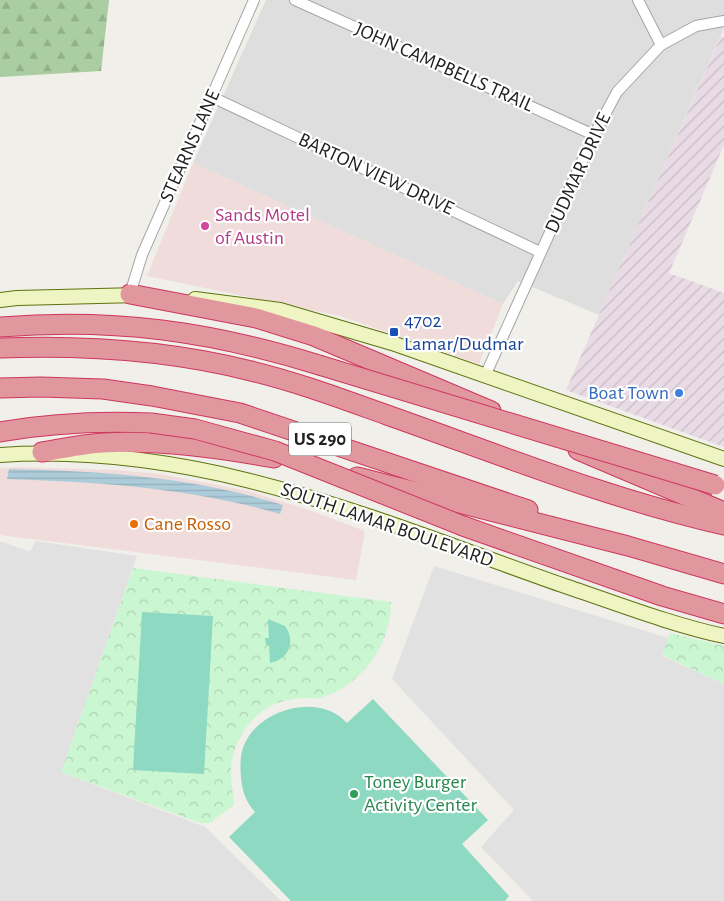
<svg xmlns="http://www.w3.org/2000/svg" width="724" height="901" font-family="'Alegreya Sans',sans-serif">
	<defs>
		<pattern id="industrial-furrows" width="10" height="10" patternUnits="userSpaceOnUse" patternTransform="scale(1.25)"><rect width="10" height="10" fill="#e9dbe5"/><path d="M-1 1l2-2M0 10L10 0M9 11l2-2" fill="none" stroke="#c8bcc4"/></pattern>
		<pattern id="forest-firs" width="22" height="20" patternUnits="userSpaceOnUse" patternTransform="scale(1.25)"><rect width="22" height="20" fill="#aacda1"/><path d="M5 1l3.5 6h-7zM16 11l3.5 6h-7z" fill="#92b08a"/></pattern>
		<pattern id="park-crowns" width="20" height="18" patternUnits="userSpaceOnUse" patternTransform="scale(1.25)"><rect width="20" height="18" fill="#caf6d1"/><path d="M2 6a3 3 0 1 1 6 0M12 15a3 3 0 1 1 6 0" fill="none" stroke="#add3b3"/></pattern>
		<pattern id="water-rules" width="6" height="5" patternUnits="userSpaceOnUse" patternTransform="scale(1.25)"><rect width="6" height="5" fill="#adccda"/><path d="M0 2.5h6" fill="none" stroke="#95afbb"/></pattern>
	</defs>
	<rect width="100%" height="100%" fill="#f1efe9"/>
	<path fill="#dfdede" d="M266,0H724V28L599,315L518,281L503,304L193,163Z"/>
	<g fill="#f0dcda">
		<path d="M193,163L503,304L479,364L340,316L147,276Z"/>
		<path d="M15,467L116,470L160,474L248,491L309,510L365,531L356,580L0,535V468Z"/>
	</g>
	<path fill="url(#industrial-furrows)" d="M721,36L724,38V145L669,273L724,293V447L566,390Z"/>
	<path fill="url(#forest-firs)" d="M0,0H109L101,71L0,77Z"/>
	<g fill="url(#park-crowns)">
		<path d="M133,568L391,602C391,644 362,687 319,698C314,699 309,698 304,698C295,698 283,701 275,704C253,713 236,737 232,760C229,774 233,791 234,805L209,823H200L61,772Z"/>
		<path d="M670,633L724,646V684L662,655Z"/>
	</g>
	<g fill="#8dd9c2">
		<path d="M142,612L213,616L204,774L133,770Z"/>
		<path d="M268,619L285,626C296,642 289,659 270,663L269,645H266L265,638H269Z"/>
		<path d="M373,699L488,820L462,844L509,896L505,901H291L229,837L255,812C246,802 242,791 241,777C240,766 240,753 245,743C262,707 321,693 347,723Z"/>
	</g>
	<g fill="#e1e1e1">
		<path d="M0,541L30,552L36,541L137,556L61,772L205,827L281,901H0Z"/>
		<path d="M434,566L668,638L662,656L724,684V901H533L481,847L514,810L392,679Z"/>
	</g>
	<path fill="url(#water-rules)" d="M9,469C102,471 194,477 283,505L280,514C191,488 99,482 7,479Z"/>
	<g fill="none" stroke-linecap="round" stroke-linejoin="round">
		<defs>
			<g id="minor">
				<path d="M295,0L594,135"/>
				<path d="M638,0L661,45"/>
				<path d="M212,97L540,252"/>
				<path d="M130,294L142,255L254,0"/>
				<path d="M485,376L594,135L617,92L661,45L696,26L724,21"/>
			</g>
			<g id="secondary">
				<path d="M195,299L280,310L392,343L724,459"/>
				<path d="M0,300L17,298L139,295"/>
				<path d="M0,455C201,442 377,520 562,585C616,603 669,624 724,636"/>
			</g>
			<g id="motorway">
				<path d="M130,294L256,318L314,336L491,411"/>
				<path d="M0,327C115,318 209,331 319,365"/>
				<path d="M0,348C84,345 169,350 251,371C297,382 342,399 387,415C498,454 609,499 724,525"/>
				<path d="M0,388L41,387L103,389L152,396L240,413L528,510"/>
				<path d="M0,432C51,423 100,421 151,423"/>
				<path d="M578,450L724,512"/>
				<path d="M42,452C62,449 83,444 103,443C160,440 218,448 274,458"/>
				<path d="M357,477L628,546L724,574"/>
				<path d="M463,526L662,596L724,614"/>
			</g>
		</defs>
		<use href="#minor" stroke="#a5a5a5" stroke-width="12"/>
		<use href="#secondary" stroke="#5f720e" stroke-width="16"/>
		<use href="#motorway" stroke="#ce365d" stroke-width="21"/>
		<use href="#minor" stroke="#fff" stroke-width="10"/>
		<use href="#secondary" stroke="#eef5c2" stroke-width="14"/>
		<use href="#motorway" stroke="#e1979e" stroke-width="19"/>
		<defs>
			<g id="motorway-bridge">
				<path d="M319,365L715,485"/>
				<path d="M151,423L195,429L275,451L463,526"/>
			</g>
		</defs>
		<use href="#motorway-bridge" stroke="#ce365d" stroke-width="21" stroke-linecap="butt"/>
		<use href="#motorway-bridge" stroke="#e1979e" stroke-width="19"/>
	</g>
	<circle fill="#d1479c" stroke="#fff" stroke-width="2" cx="205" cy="226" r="5"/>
	<rect fill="#1a4fb4" stroke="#fff" stroke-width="2" x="389" y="327" width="10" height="10" rx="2.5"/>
	<circle fill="#3f7fe0" stroke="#fff" stroke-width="2" cx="679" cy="393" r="5"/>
	<circle fill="#e8710a" stroke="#fff" stroke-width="2" cx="134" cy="524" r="5"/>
	<circle fill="#2e9e5b" stroke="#fff" stroke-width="2" cx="354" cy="794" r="5"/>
	<g text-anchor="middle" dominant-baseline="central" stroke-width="4.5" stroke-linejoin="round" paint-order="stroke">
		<rect fill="#fff" stroke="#646464" stroke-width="1" x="289" y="422.5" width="62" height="33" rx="4"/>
		<g font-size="19" font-weight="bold" fill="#212121">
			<text x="320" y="439">US 290</text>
		</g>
		<g font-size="20" fill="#212121" stroke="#fff">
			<text transform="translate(444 67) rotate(24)">JOHN CAMPBELLS TRAIL</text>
			<text transform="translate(190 146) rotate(-66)">STEARNS LANE</text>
			<text transform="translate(578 173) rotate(-65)">DUDMAR DRIVE</text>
			<text transform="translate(376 174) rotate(25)">BARTON VIEW DRIVE</text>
			<text transform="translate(387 525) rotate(19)">SOUTH LAMAR BOULEVARD</text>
		</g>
		<g font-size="20" fill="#b23c85" stroke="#fff" text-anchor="start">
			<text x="215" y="215">Sands Motel<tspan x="215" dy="23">of Austin</tspan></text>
		</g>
		<g font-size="20" fill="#164399" stroke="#fff" text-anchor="start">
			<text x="404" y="321">4702<tspan x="404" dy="23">Lamar/Dudmar</tspan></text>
		</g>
		<g font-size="20" fill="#366cbe" stroke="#fff" text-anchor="end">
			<text x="669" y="393">Boat Town</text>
		</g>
		<g font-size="20" fill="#c56008" stroke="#fff" text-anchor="start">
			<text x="144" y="524">Cane Rosso</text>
		</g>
		<g font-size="20" fill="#27864d" stroke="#fff" text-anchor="start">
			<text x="364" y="782">Toney Burger<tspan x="364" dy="23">Activity Center</tspan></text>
		</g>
	</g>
</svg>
